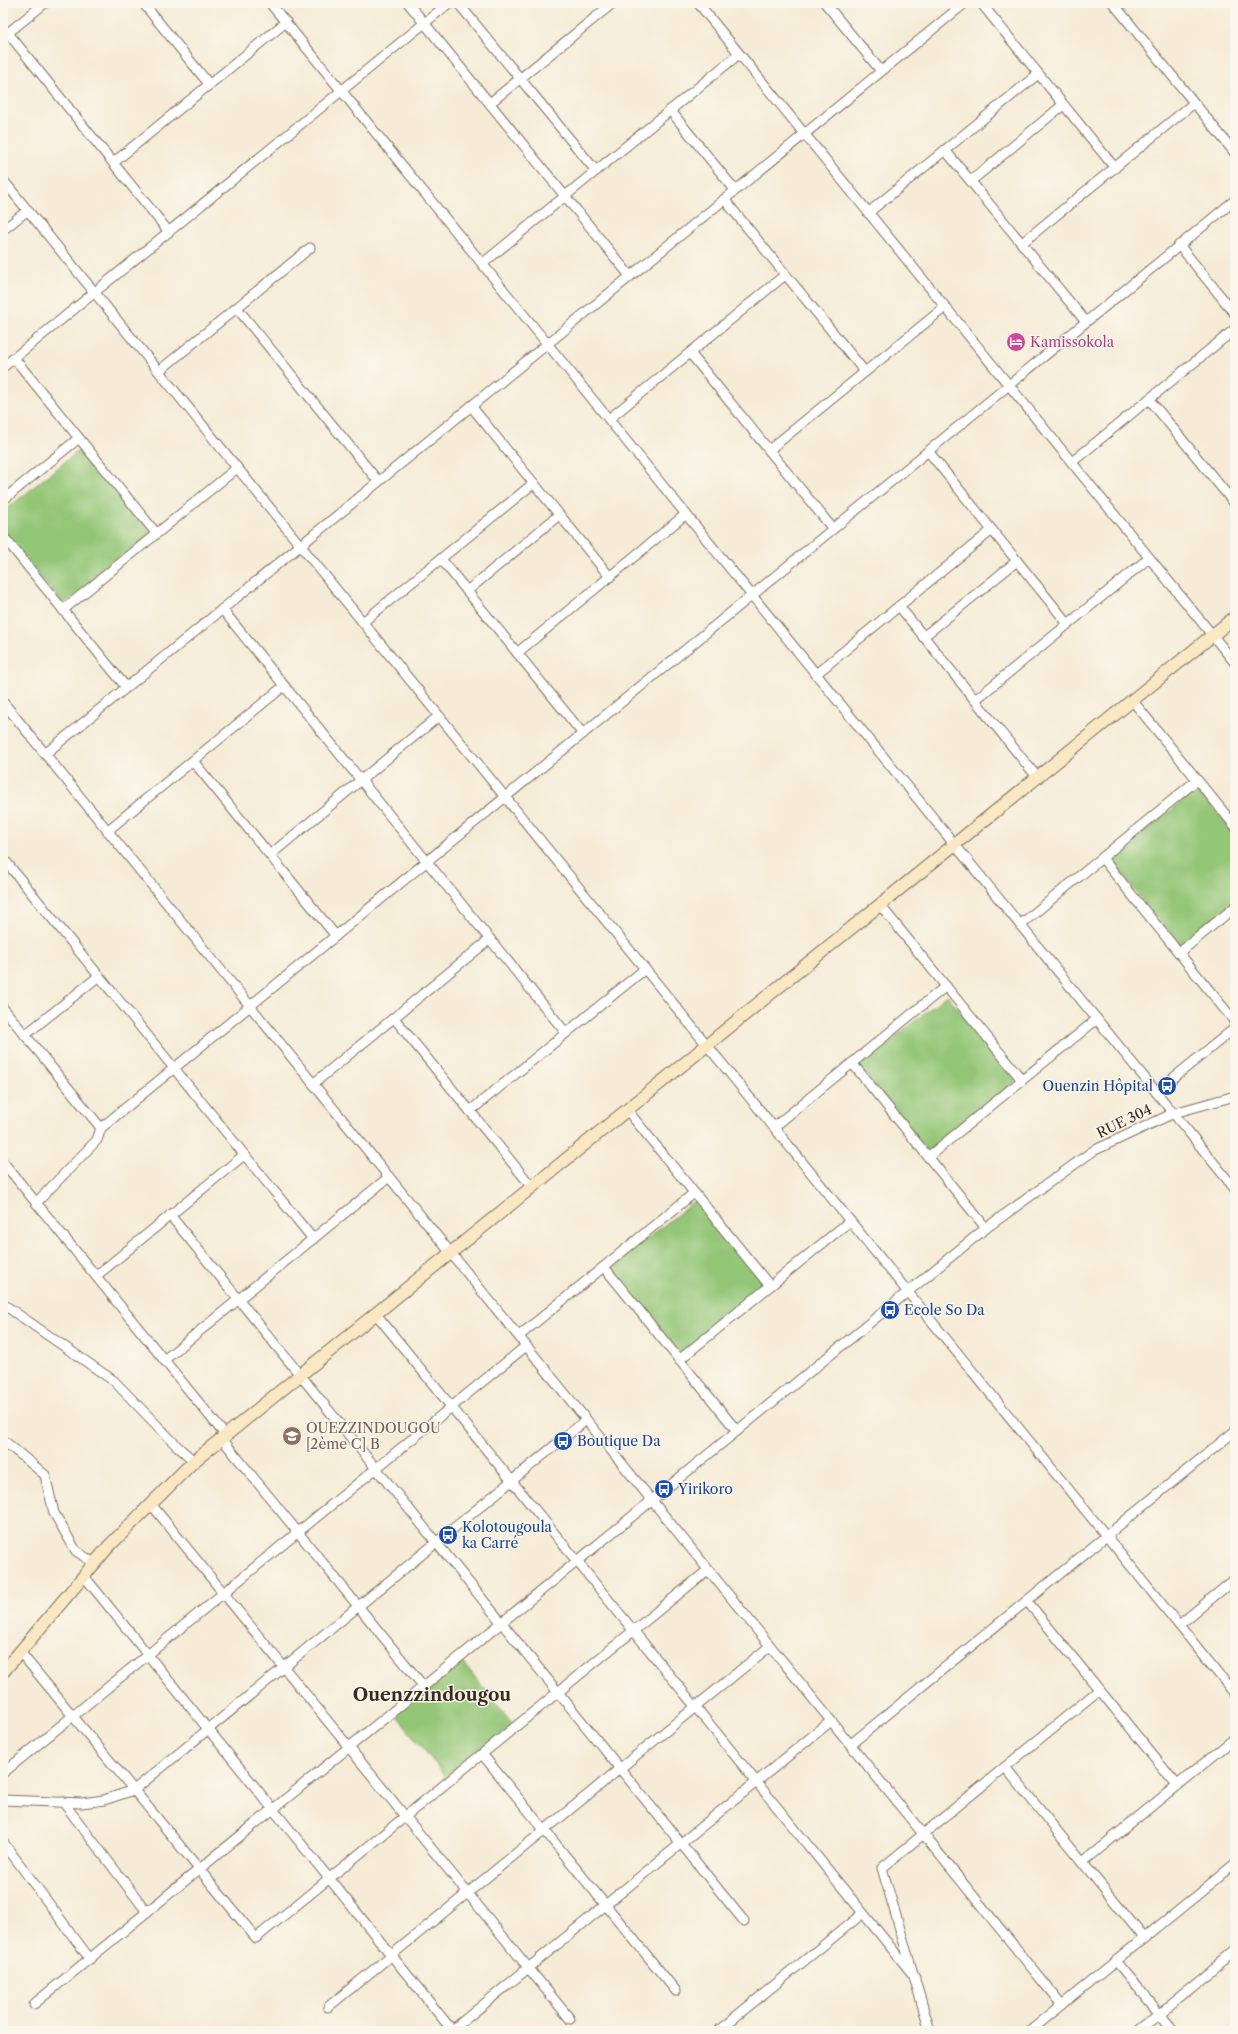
<svg xmlns="http://www.w3.org/2000/svg" width="1238" height="2034" font-family="'Libre Caslon Text',serif">
	<rect width="100%" height="100%" fill="#fbf7ec"/>
	<filter id="ink" filterUnits="userSpaceOnUse"><feTurbulence type="fractalNoise" baseFrequency=".025" numOctaves="2"/><feDisplacementMap in="SourceGraphic" scale="8" xChannelSelector="R" yChannelSelector="G"/><feConvolveMatrix kernelMatrix="1 2 1 2 8 2 1 2 1" color-interpolation-filters="sRGB"/></filter>
	<filter id="wash" filterUnits="userSpaceOnUse"><feTurbulence type="fractalNoise" baseFrequency=".012" numOctaves="4" result="noise"/><feDisplacementMap in="SourceGraphic" scale="16" xChannelSelector="R" yChannelSelector="G"/><feGaussianBlur stdDeviation="0.9" result="paint"/><feColorMatrix in="noise" values="0 0 0 0 0 0 0 0 0 0 0 0 0 0 0 0 0 1.4 0 .05"/><feComposite in="paint" operator="in"/></filter>
	<g filter="url(#wash)">
		<rect width="100%" height="100%" fill="#f5ebd6"/>
		<g fill="#94c677" stroke="#68784a">
			<path d="M82,448L152,534L63,605L3,530V512Z"/>
			<path d="M1198,789L1235,835V900L1179,946L1110,859Z"/>
			<path d="M947,995L1016,1081L928,1152L859,1066Z"/>
			<path d="M697,1199L766,1286L677,1356L608,1270Z"/>
			<path d="M461,1660L514,1725L448,1779L395,1714Z"/>
		</g>
	</g>
	<g filter="url(#ink)">
		<g fill="none" stroke-linecap="round" stroke-linejoin="round">
			<defs>
				<g id="street">
					<path d="M143,3L209,84"/>
					<path d="M270,3L1235,1189"/>
					<path d="M408,3L630,276"/>
					<path d="M458,3L596,171"/>
					<path d="M698,3L1235,663"/>
					<path d="M825,3L881,71"/>
					<path d="M981,3L1115,168"/>
					<path d="M1113,3L1235,153"/>
					<path d="M8,33L169,232"/>
					<path d="M4,36L45,3"/>
					<path d="M490,103L613,3"/>
					<path d="M670,110L735,190"/>
					<path d="M945,150L1086,322"/>
					<path d="M113,163L286,22"/>
					<path d="M3,180L1235,1694"/>
					<path d="M971,181L1063,105"/>
					<path d="M724,199L865,372"/>
					<path d="M868,213L1038,74"/>
					<path d="M3,230L28,210"/>
					<path d="M1022,243L1194,103"/>
					<path d="M1179,245L1235,314"/>
					<path d="M482,264L739,54"/>
					<path d="M237,308L378,481"/>
					<path d="M690,353L833,529"/>
					<path d="M14,358L156,533"/>
					<path d="M3,367L449,3"/>
					<path d="M159,371L310,248"/>
					<path d="M1149,399L1235,504"/>
					<path d="M471,406L610,577"/>
					<path d="M609,419L785,275"/>
					<path d="M769,450L945,307"/>
					<path d="M928,451L1068,624"/>
					<path d="M1072,462L1235,329"/>
					<path d="M3,500L79,438"/>
					<path d="M3,536L126,687"/>
					<path d="M441,559L583,734"/>
					<path d="M467,591L559,515"/>
					<path d="M899,606L1037,777"/>
					<path d="M222,609L566,1033"/>
					<path d="M63,610L237,468"/>
					<path d="M363,622L534,483"/>
					<path d="M923,637L1017,561"/>
					<path d="M517,653L686,514"/>
					<path d="M816,674L992,530"/>
					<path d="M975,700L1149,558"/>
					<path d="M1132,700L1235,826"/>
					<path d="M3,702L1062,2005"/>
					<path d="M45,754L965,3"/>
					<path d="M193,761L336,936"/>
					<path d="M107,831L284,686"/>
					<path d="M270,855L439,716"/>
					<path d="M3,858L313,1239"/>
					<path d="M1102,858L1235,1022"/>
					<path d="M880,905L1022,1080"/>
					<path d="M1020,925L1197,780"/>
					<path d="M1179,953L1235,907"/>
					<path d="M3,1008L101,1128"/>
					<path d="M394,1018L532,1187"/>
					<path d="M25,1035L99,976"/>
					<path d="M852,1063L986,1228"/>
					<path d="M313,1084L490,939"/>
					<path d="M1156,1092L1235,1028"/>
					<path d="M627,1110L770,1286"/>
					<path d="M470,1111L645,969"/>
					<path d="M774,1127L946,986"/>
					<path d="M928,1157L1097,1019"/>
					<path d="M3,1162L226,1436"/>
					<path d="M36,1203L97,1140L101,1128L1235,200"/>
					<path d="M170,1215L744,1921"/>
					<path d="M604,1267L737,1431"/>
					<path d="M96,1276L244,1155"/>
					<path d="M3,1304L114,1381L177,1446L194,1461"/>
					<path d="M376,1314L915,1977"/>
					<path d="M519,1336L694,1193"/>
					<path d="M164,1360L389,1177"/>
					<path d="M679,1360L850,1221"/>
					<path d="M222,1439L424,1687"/>
					<path d="M3,1440L45,1475L54,1513L76,1551L94,1563"/>
					<path d="M151,1504L570,2019"/>
					<path d="M84,1576L452,2030"/>
					<path d="M1027,1601L1177,1785"/>
					<path d="M1179,1625L1235,1579"/>
					<path d="M20,1652L256,1938L708,1570"/>
					<path d="M851,1744L1235,1431"/>
					<path d="M482,1754L676,1991"/>
					<path d="M1005,1767L1144,1938"/>
					<path d="M3,1773L526,1346"/>
					<path d="M3,1800L82,1803L104,1800L134,1790L586,1420"/>
					<path d="M63,1802L147,1912"/>
					<path d="M3,1842L90,1959"/>
					<path d="M1083,1862L1235,1738"/>
					<path d="M1116,1961L1174,2031"/>
					<path d="M34,2004L986,1228L1093,1151L1174,1113L1235,1096"/>
					<path d="M328,2007L770,1646"/>
					<path d="M451,2031L831,1721"/>
					<path d="M718,2031L863,1913"/>
					<path d="M930,2031L882,1868L1099,1690"/>
					<path d="M1030,2031L1235,1864"/>
					<path d="M1138,2031L1235,1952"/>
				</g>
				<path id="secondary" d="M3,1672L109,1546L194,1461L1235,617"/>
			</defs>
			<use href="#street" stroke="#7c6e5e" stroke-width="11"/>
			<use href="#secondary" stroke="#7c6e5e" stroke-width="14"/>
			<use href="#street" stroke="#fff" stroke-width="9"/>
			<use href="#secondary" stroke="#fae7c3" stroke-width="12"/>
		</g>
	</g>
	<defs>
		<symbol id="hotel-disc" viewBox="-11 -11 22 22"><circle r="9.5" fill="#d1479c" stroke="#fbf7ec"/><path d="M-6-4.5h1.5V1H6V5H4.5V3h-9V5H-6ZM-4 0a1.8 1.8 0 1 1 3.6 0ZM.5 0V-2.5h3Q6-2.5 6 0Z" fill="#fff"/></symbol>
		<symbol id="bus-disc" viewBox="-11 -11 22 22"><circle r="9.5" fill="#1a4fb4" stroke="#fbf7ec"/><path d="M-5-6H5V4H4V6H2V4H-2V6H-4V4H-5ZM-3.5-4V0h7V-4ZM-3.5 1.2v1.5H-2V1.2ZM2 1.2v1.5H3.5V1.2Z" fill="#fff"/></symbol>
		<symbol id="school-disc" viewBox="-11 -11 22 22"><circle r="9.5" fill="#8d6e63" stroke="#fbf7ec"/><path d="M0-5L7-2L0 1L-7-2ZM-4 1L0 2.5L4 1V4Q0 6-4 4Z" fill="#fff"/></symbol>
	</defs>
	<g fill-rule="evenodd">
		<use href="#hotel-disc" x="1005" y="331" width="22" height="22"/>
		<use href="#bus-disc" x="1156" y="1075" width="22" height="22"/>
		<use href="#bus-disc" x="879" y="1299" width="22" height="22"/>
		<use href="#school-disc" x="281" y="1425" width="22" height="22"/>
		<use href="#bus-disc" x="552" y="1430" width="22" height="22"/>
		<use href="#bus-disc" x="653" y="1478" width="22" height="22"/>
		<use href="#bus-disc" x="437" y="1524" width="22" height="22"/>
	</g>
	<g text-anchor="middle" dominant-baseline="central" stroke-width="3" stroke-linejoin="round" paint-order="stroke">
		<g font-size="14" fill="#b23c85" stroke="#fbf7ec" text-anchor="start">
			<text x="1030" y="342">Kamissokola</text>
		</g>
		<g font-size="14" fill="#164399" stroke="#fbf7ec" text-anchor="start">
			<text x="1153" y="1086" text-anchor="end">Ouenzin Hôpital</text>
			<text x="904" y="1310">Ecole So Da</text>
			<text x="577" y="1441">Boutique Da</text>
			<text x="678" y="1489">Yirikoro</text>
			<text x="462" y="1527">Kolotougoula<tspan x="462" dy="16">ka Carré</tspan></text>
		</g>
		<g font-size="14" fill="#3b2a1e" stroke="#fbf7ec">
			<text transform="translate(1124 1121) rotate(-26)">RUE 304</text>
		</g>
		<g font-size="14" fill="#785e54" stroke="#fbf7ec" text-anchor="start">
			<text x="306" y="1428">OUEZZINDOUGOU<tspan x="306" dy="16">[2ème C] B</tspan></text>
		</g>
		<g font-size="18" font-weight="bold" fill="#3b2a1e" stroke="#fbf7ec">
			<text x="432" y="1695">Ouenzzindougou</text>
		</g>
	</g>
	<rect width="1238" height="2034" fill="none" stroke="#fbf7ec" stroke-width="16"/>
</svg>
